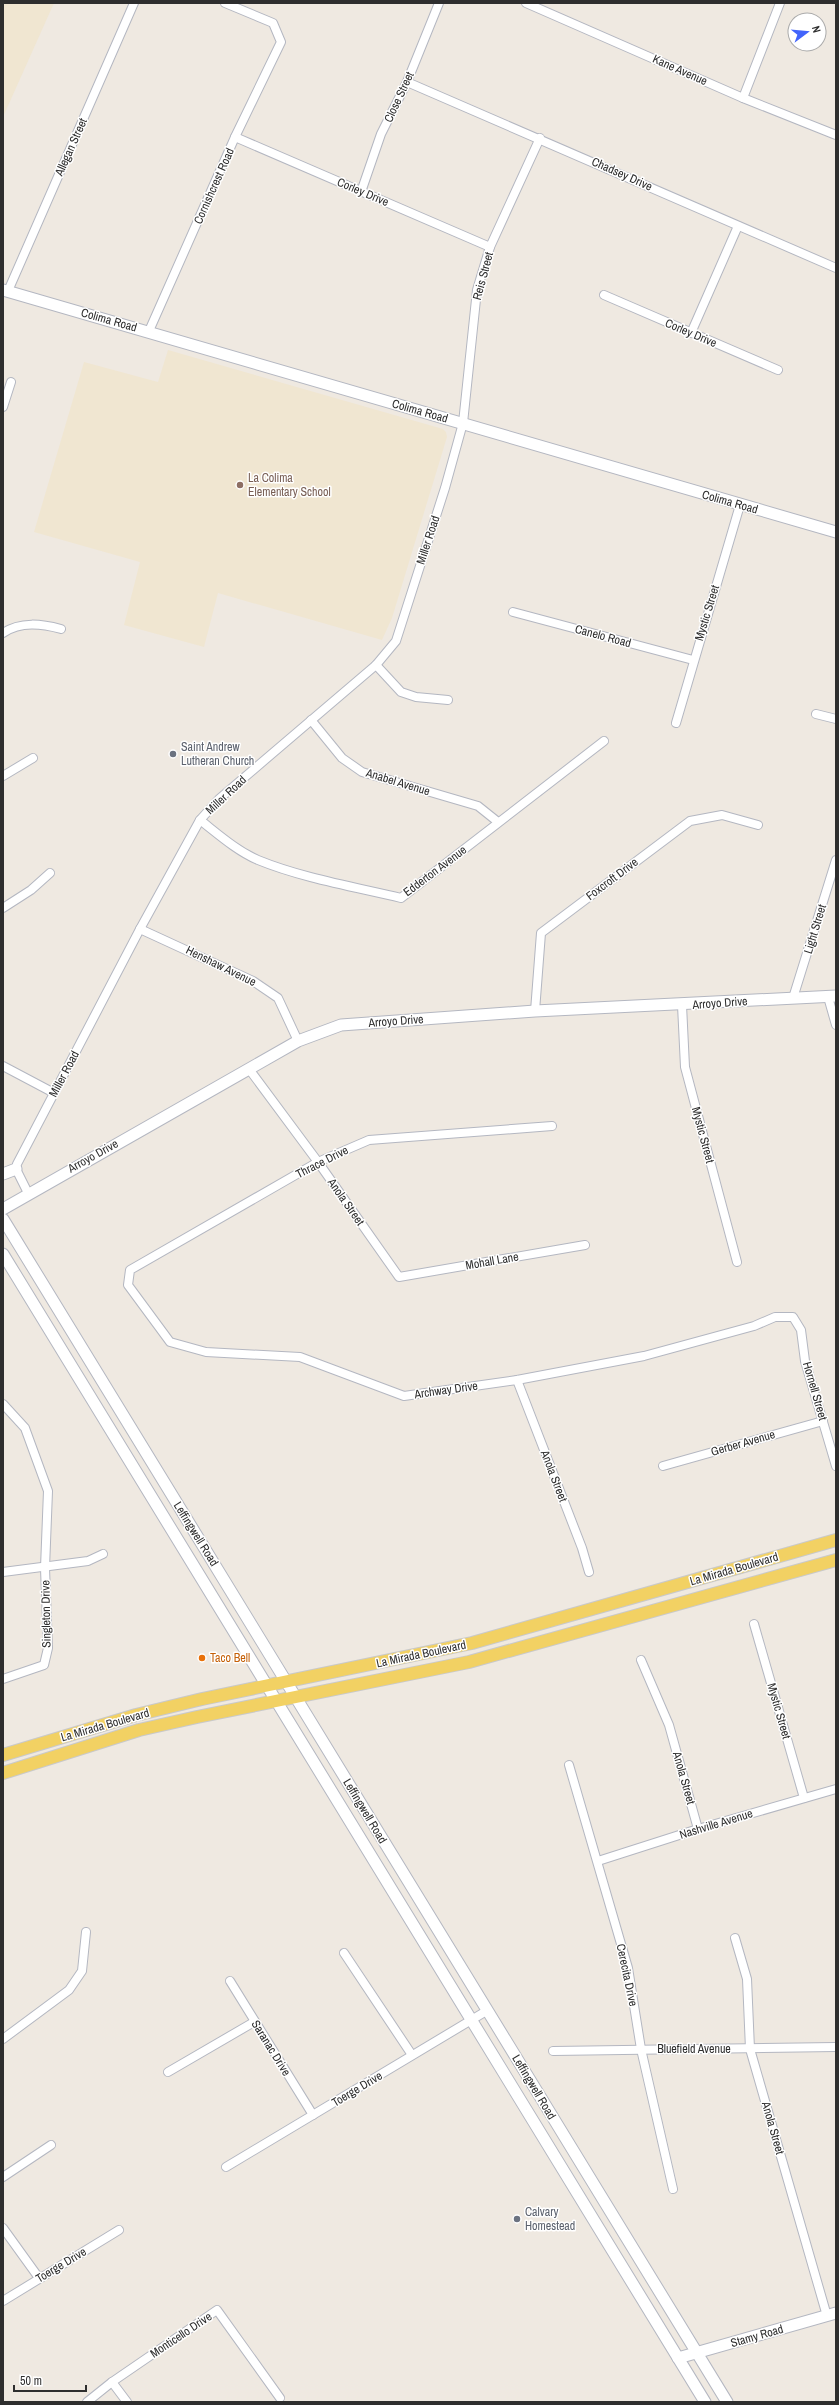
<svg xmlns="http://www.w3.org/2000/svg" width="839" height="2405" font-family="'Archivo Narrow',sans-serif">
	<rect width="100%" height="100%" fill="#efe9e1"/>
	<g fill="#f0e6d1">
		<path d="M3,3H54L3,117Z"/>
		<path d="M168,350L443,429L446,432L447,437L392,618L382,640L218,593L204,647L124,625L140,562L34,532L84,362L158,382Z"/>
	</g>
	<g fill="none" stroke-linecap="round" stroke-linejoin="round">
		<defs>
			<g id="street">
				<path d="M526,3L743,98L836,135"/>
				<path d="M407,82L836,268"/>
				<path d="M743,98L780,3"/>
				<path d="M235,137L490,247"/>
				<path d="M361,192L381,134L407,82L439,3"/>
				<path d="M8,291L134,3"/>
				<path d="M604,295L778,370"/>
				<path d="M149,331L235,137L281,42L273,23L225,3"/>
				<path d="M691,333L738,226"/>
				<path d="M3,407L11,382"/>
				<path d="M513,612L693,660"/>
				<path d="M3,633C21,621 42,624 61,629"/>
				<path d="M376,665L401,692L416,697L448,700"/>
				<path d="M816,714L836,719"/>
				<path d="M311,720L342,758L362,772L478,806L498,822"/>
				<path d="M676,723L740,505"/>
				<path d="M3,776L33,758"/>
				<path d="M200,820C218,834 237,851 258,860C302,878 355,887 401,898L604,741"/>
				<path d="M3,908L31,890L50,873"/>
				<path d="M140,929L253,981L278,998L298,1041"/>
				<path d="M828,997L836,1025"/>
				<path d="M793,998L836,860"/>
				<path d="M682,1005L685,1067L737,1262"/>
				<path d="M535,1011L541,933L690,821L722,815L758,825"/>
				<path d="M3,1066L54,1093"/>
				<path d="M249,1069L318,1162L399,1277L585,1245"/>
				<path d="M552,1126L369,1140L318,1162L130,1270L128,1285L170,1342L206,1352L300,1357L404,1396L517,1380L644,1356L754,1326L775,1317H793L801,1330L805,1361L836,1466"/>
				<path d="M28,1193L16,1169L17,1164L140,929L200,820L219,799L376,665L396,641L445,488L463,423L477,290L490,247L540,138"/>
				<path d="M517,1380L582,1548L589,1572"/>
				<path d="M3,1404L25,1428L48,1491L45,1568L48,1648L44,1665L3,1679"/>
				<path d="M663,1466L823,1421"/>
				<path d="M3,1572L88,1561L103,1554"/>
				<path d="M754,1624L804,1798"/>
				<path d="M641,1660L669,1725L698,1829"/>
				<path d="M569,1765L628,1968L641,2049L673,2189"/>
				<path d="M598,1861L698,1829L836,1789"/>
				<path d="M735,1938L747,1979L750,2049L827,2316"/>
				<path d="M344,1953L412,2055"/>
				<path d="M230,1981L313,2115"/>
				<path d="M3,2039L69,1990L82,1971L86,1932"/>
				<path d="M553,2051L836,2047"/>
				<path d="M168,2072L254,2022"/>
				<path d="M226,2167L488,2010"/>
				<path d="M3,2177L51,2145"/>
				<path d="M3,2228L39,2278"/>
				<path d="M3,2301L119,2230"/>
				<path d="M112,2382L127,2402"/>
				<path d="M87,2402L112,2382L217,2310L280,2398"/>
			</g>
			<g id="secondary">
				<path d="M3,290L836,532"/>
				<path d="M3,1174L16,1169"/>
				<path d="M3,1209L298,1041L341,1025L535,1011L836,996"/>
				<path d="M3,1219L727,2402"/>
				<path d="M3,1254L705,2402"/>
				<path d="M678,2358L836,2313"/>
			</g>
			<g id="primary">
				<path d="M3,1755L136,1715L202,1699L472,1643L836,1540"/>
				<path d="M3,1773L139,1730L197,1717L469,1662L836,1560"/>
			</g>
		</defs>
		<use href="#street" stroke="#b4b7c1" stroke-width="10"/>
		<use href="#secondary" stroke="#b4b7c1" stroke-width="13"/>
		<use href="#primary" stroke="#c9c9c9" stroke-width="14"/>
		<use href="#street" stroke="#fff" stroke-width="8"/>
		<use href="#secondary" stroke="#fff" stroke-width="11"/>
		<use href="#primary" stroke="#f2d163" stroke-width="12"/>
	</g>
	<circle fill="#8d6e63" stroke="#fff" stroke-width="1.5" cx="240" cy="485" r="4"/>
	<g fill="#6b7280" stroke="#fff" stroke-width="1.5">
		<circle cx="173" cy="754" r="4"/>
		<circle cx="517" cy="2219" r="4"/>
	</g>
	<circle fill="#e8710a" stroke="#fff" stroke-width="1.5" cx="202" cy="1658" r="4"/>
	<g text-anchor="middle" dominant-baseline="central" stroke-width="3" stroke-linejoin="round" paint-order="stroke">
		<g font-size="12" fill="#2e2e2e" stroke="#fff">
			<text transform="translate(680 70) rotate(24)">Kane Avenue</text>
			<text transform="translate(399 97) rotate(-65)">Close Street</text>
			<text transform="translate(71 147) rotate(-66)">Allegan Street</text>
			<text transform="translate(622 174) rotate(24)">Chadsey Drive</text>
			<text transform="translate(214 186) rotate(-66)">Cornishcrest Road</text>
			<text transform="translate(363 192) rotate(23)">Corley Drive</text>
			<text transform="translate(483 276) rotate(-75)">Reis Street</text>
			<text transform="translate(109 320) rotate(16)">Colima Road</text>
			<text transform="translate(691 333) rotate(23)">Corley Drive</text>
			<text transform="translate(420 411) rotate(16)">Colima Road</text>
			<text transform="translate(730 502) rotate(16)">Colima Road</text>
			<text transform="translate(428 540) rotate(-72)">Miller Road</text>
			<text transform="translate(707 613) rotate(-73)">Mystic Street</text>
			<text transform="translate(603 636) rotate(15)">Canelo Road</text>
			<text transform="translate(398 782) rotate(17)">Anabel Avenue</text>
			<text transform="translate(226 795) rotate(-43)">Miller Road</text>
			<text transform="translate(435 871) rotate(-37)">Edderton Avenue</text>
			<text transform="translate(612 879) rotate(-37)">Foxcroft Drive</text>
			<text transform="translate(815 929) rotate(-73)">Light Street</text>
			<text transform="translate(221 966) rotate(26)">Henshaw Avenue</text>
			<text transform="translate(720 1003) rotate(-4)">Arroyo Drive</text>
			<text transform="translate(396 1021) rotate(-4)">Arroyo Drive</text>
			<text transform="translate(64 1074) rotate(-62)">Miller Road</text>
			<text transform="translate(703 1135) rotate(75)">Mystic Street</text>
			<text transform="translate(93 1156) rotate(-29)">Arroyo Drive</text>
			<text transform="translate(322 1162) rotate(-27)">Thrace Drive</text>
			<text transform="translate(346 1202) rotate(55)">Anola Street</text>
			<text transform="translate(492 1261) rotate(-10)">Mohall Lane</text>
			<text transform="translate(446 1390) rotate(-8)">Archway Drive</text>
			<text transform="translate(815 1391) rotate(74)">Hornell Street</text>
			<text transform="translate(743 1443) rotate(-16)">Gerber Avenue</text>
			<text transform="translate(554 1476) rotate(69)">Anola Street</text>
			<text transform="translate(196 1534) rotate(58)">Leffingwell Road</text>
			<text transform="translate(734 1569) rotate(-16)">La Mirada Boulevard</text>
			<text transform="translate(46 1614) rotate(-91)">Singleton Drive</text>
			<text transform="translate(421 1654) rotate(-12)">La Mirada Boulevard</text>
			<text transform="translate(779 1711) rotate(74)">Mystic Street</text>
			<text transform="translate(105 1725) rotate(-16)">La Mirada Boulevard</text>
			<text transform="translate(684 1778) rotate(74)">Anola Street</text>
			<text transform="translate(365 1811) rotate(59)">Leffingwell Road</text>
			<text transform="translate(716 1824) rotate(-17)">Nashville Avenue</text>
			<text transform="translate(627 1975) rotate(78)">Cerecita Drive</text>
			<text transform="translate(271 2048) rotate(58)">Saranac Drive</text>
			<text x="694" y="2049">Bluefield Avenue</text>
			<text transform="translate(534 2087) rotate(59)">Leffingwell Road</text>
			<text transform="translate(357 2089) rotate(-31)">Toerge Drive</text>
			<text transform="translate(773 2128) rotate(74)">Anola Street</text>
			<text transform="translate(61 2265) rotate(-31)">Toerge Drive</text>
			<text transform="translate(181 2335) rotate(-34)">Monticello Drive</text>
			<text transform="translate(757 2336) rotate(-16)">Stamy Road</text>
		</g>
		<g font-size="12" fill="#785e54" stroke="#fff" text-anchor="start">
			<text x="248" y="478">La Colima<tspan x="248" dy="14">Elementary School</tspan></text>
		</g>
		<g font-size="12" fill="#5b616d" stroke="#fff" text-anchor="start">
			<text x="181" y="747">Saint Andrew<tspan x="181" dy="14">Lutheran Church</tspan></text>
			<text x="525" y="2212">Calvary<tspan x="525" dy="14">Homestead</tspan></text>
		</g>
		<g font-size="12" fill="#c56008" stroke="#fff" text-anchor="start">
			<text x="210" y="1658">Taco Bell</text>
		</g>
	</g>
	<rect width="839" height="2405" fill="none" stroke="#2e2e2e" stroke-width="8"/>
	<g transform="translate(807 32) rotate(74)"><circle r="19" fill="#ffffff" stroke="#ababab"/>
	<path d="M0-3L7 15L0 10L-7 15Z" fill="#4264fb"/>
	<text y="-6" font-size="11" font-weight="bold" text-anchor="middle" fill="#2e2e2e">N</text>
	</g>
	<path d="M14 2385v6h72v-6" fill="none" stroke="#2e2e2e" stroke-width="2"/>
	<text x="20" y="2385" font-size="12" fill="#2e2e2e" stroke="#ffffff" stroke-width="3" paint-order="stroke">50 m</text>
</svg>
